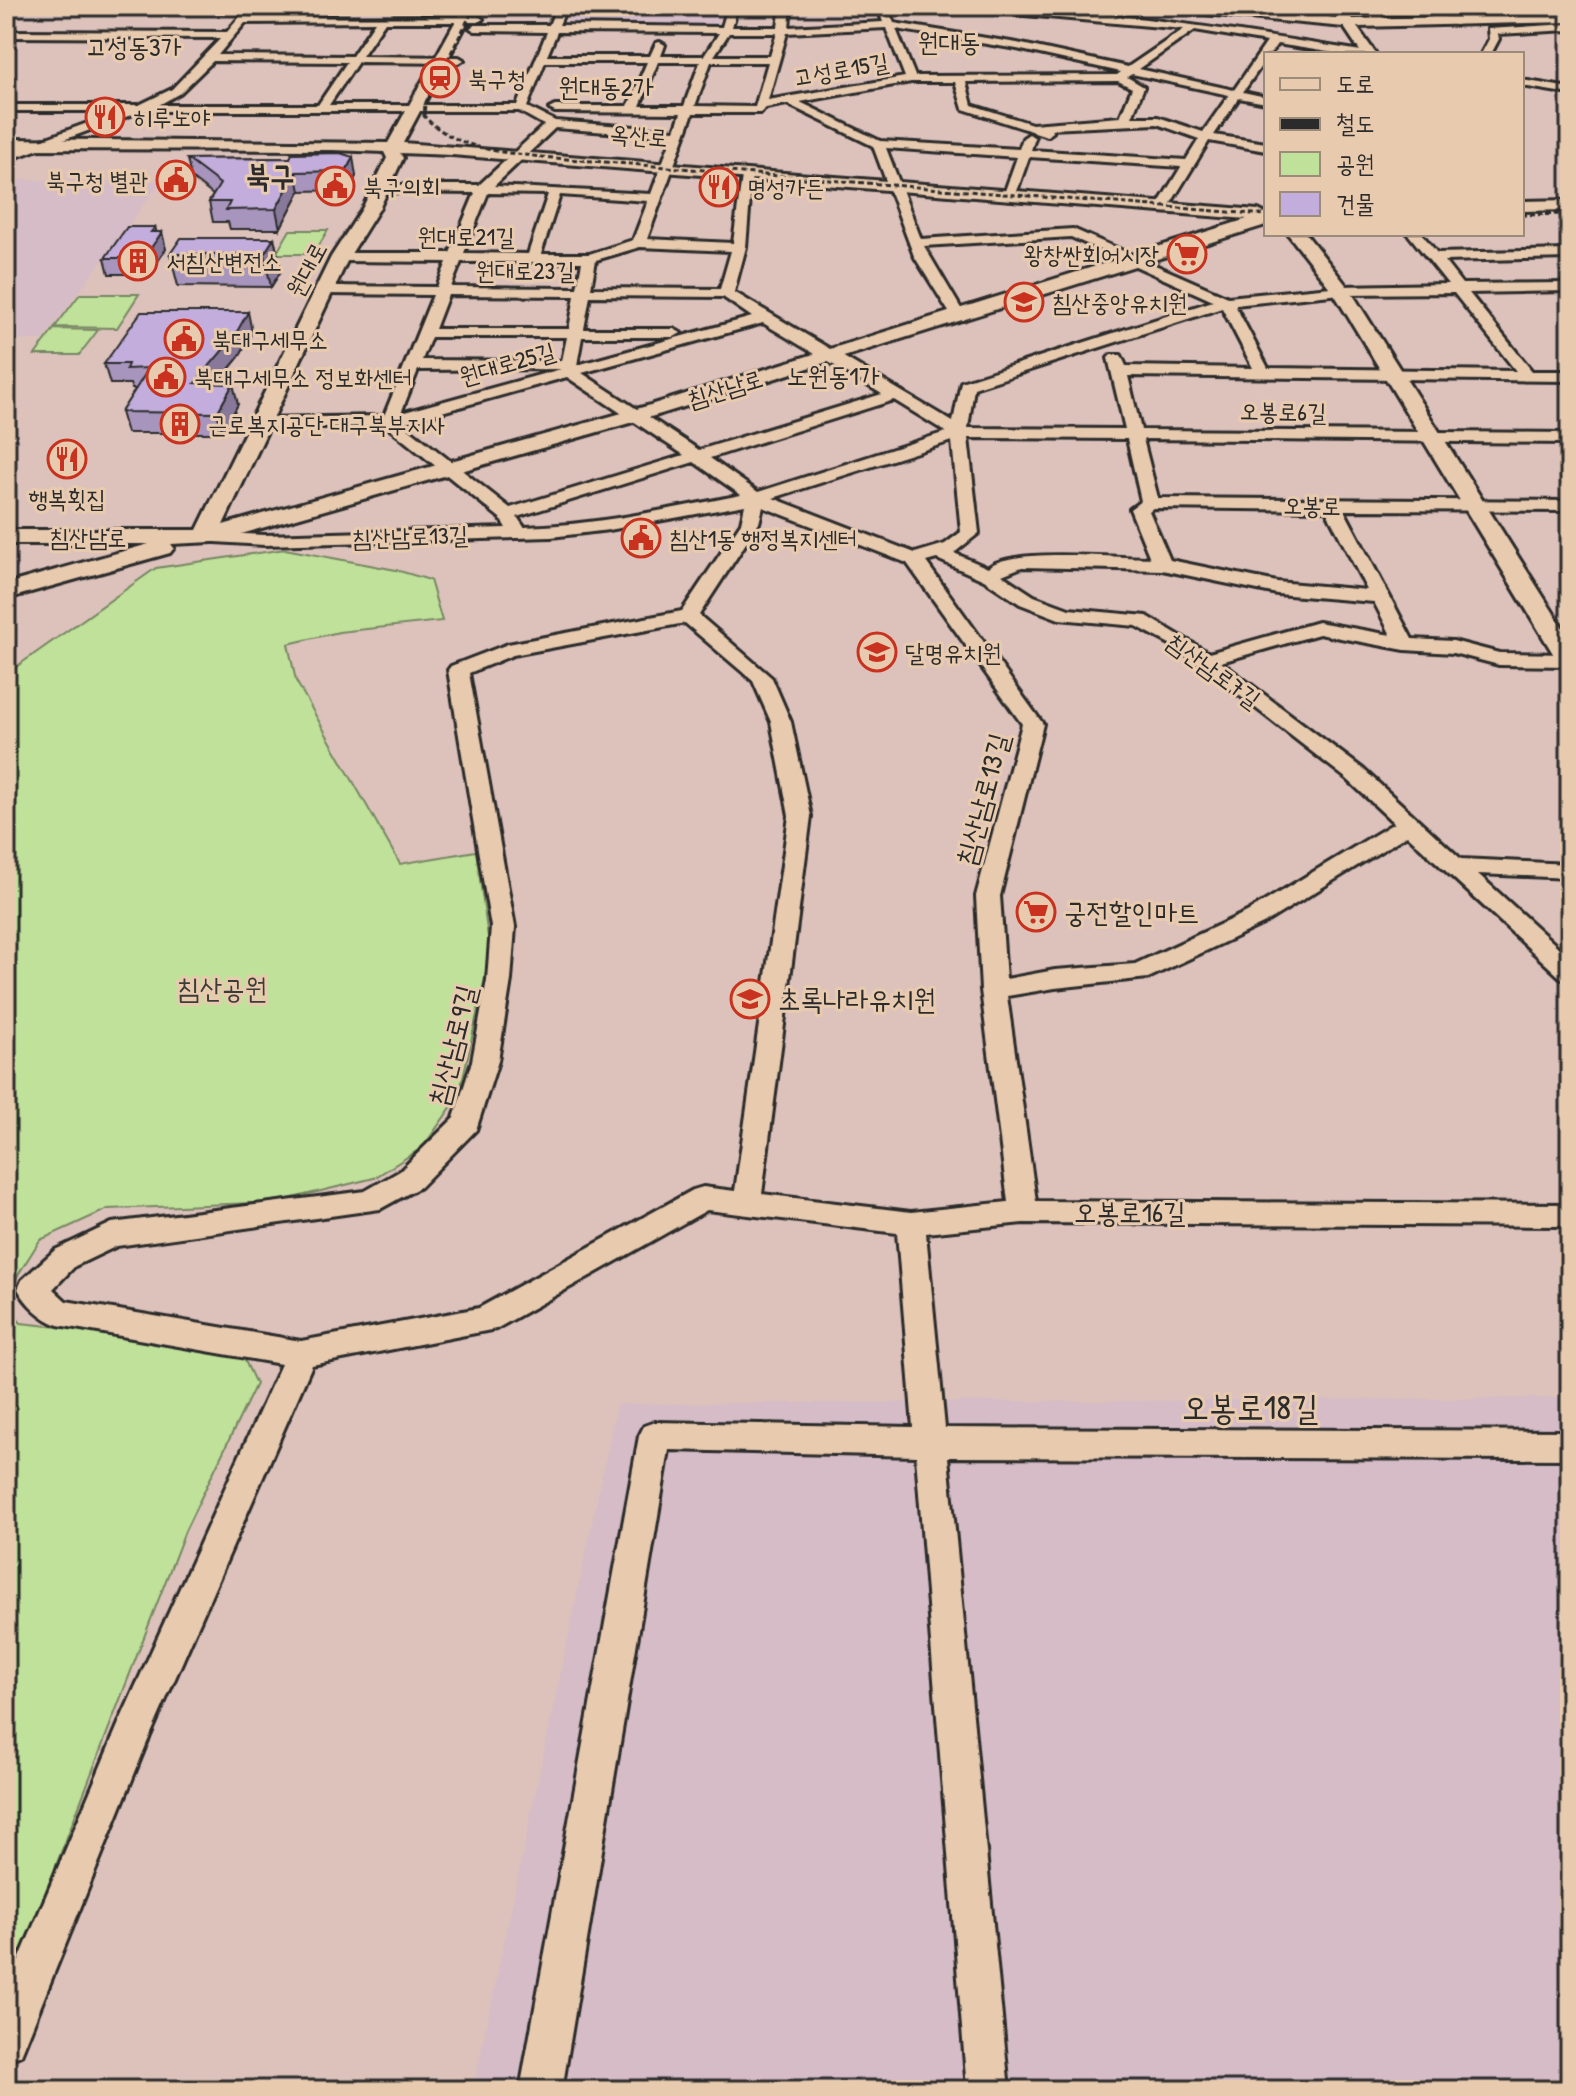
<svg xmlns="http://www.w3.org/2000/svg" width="1576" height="2096" font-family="'Patrick Hand','Poor Story',sans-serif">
	<rect width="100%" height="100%" fill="#ddc2bc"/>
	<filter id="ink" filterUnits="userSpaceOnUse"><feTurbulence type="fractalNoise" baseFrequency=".0125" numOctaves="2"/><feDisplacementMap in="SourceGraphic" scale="16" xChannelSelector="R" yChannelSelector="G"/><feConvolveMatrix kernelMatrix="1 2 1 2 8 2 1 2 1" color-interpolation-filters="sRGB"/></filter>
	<g filter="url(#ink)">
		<g fill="#d5bcc6">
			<path d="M574,6H723L718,26H564Z"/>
			<path d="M6,180L161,181L43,340H6Z"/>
			<path d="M1570,1398V2090H473L617,1404Z"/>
		</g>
		<g fill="#c0e19a" stroke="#768662" stroke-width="2">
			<path d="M290,230H328L314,254H276Z"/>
			<path d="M80,294H139L117,328L55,327Z"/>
			<path d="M54,329L98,330L79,355H35Z"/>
			<path d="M285,549L396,570L430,580L442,621L339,632L288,644L296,681L400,864L476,851L489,944L487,969L459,1096L423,1147L374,1178L276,1202L108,1209L40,1240L6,1294V674L156,568Z"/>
			<path d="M6,1306L21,1323L238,1346L256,1384L185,1531L6,1995Z"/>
		</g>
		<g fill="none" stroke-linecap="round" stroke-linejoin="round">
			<defs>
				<g id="minor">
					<path d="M164,6H259L250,17L478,16L483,19L478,22H385L362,56L459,57L464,60L459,63L358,62L329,105H517L547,32L475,31L470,28L475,25H549L557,6H567L559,25L722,27L728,6H738L732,27H778L781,6H791L789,27L883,22L877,6H887L894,23L1017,43L1128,67L1184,29L955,9L950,6C1089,6 1224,29 1361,51L1366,54H1341L1277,44L1270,54H1266V59L1243,92L1266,97V103L1239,98L1214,135L1266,143V151L1209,141L1171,203L1165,207L1159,203L1181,167L1029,157L1017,191L1011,195L1005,191L1017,157L886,148L921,239L1073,229L1228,297L1341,286L1448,284L1408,234H1422L1437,253L1570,250V258L1444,261L1462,284L1570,283V291L1469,293L1532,371H1570V381L1128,376L1141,430L1570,433V443L1143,439L1158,498L1570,501V511L1344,510L1412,639L1453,641L1499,653L1570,654V666L1499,665L1453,653L1405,650L1319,634L1221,662L1363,769L1461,859L1570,864V878L1478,874L1570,958V981L1561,978L1407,835L1263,924L1148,978L1055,988L1007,996L1036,1201L1570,1204V1226L1023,1223L926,1233L945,1428L1570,1431V1459L948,1457L1009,2090H967L916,1456L669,1450L562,2090H520L639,1436L644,1426L655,1422L913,1427L897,1233L707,1210L496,1329L312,1365L146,1745L21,2055L6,2061V1991L119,1723L281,1364L58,1325C42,1319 26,1304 18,1289L22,1280L55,1250L112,1223L365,1191L400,1171L454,1118L472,1061L487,980L491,927L448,670L451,666L508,644L682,611L741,523L745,505L609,530L551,537L264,545L199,541L196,537L205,532L264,535L506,528L500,518L386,426L259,428L251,423L259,418L384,416L433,295L324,294L317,290L324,286L437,287L447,262L340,261L333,257L340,253H450L475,193L380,192L374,188L376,185H479L544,125L519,111H142L6,161V153L120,111H6V105H139L172,89L221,38L6,37V31L227,32L244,12L160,11ZM375,22L352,56L218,55L245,23ZM886,28L905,77L768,100L787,33ZM896,29L1017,49L1121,72L1117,75L915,76ZM1195,30L1267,42L1234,90L1139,69ZM557,32L719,33L704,56H661L665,45L660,42L656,43L650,56H547ZM729,33H777L770,56H714ZM213,61L347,62L318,105H159L180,93ZM545,62H647L628,106H555L549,109L555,112L681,113L675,130L555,121L527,107ZM658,62H700L684,106H640ZM711,62H768L755,107L695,106ZM1132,74L1229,95L1203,132L1158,117H1132L1144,87L1127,77ZM1118,81L1132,88L1120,117L1032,124L972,105L966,82ZM911,82H955L963,109L1047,136L1053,132L1050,129L1157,124L1199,139L1186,160L1031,150L1035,138L1029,134L1023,138L1019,149L880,141L800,102ZM787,104L873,146L914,256L954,320H964L966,317L924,246L1071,237L1213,301L961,382L953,422L734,292L746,247L752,173L742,176L733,243L647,239L693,113H760L766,108ZM555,128L672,137L651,194L494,186ZM488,193L548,194L528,254L464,253ZM560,195L648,201L633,240L589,254H541ZM640,247L731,251L720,289L591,288L596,260ZM461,262H582L577,288L451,287ZM1454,293L1516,371L1268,368L1235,305L1341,294ZM448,295L575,296L569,329H435ZM590,296L723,297L752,317L577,365L582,337H674L681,333L674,329H584ZM1222,308L1253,368L1126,366L1121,355H1111L1108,358L1125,429L968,428L974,388ZM763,323L882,394L699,450L582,373ZM431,337H567L562,361L422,360ZM561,369L401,413L418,370ZM567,377L684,455L510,508L402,423ZM894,400L946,432L758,492L710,458ZM968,438L1127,439L1141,501L1130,509L1150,558C1119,558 1006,547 988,568L954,553L979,533ZM952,441L961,532L945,544L915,553L773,498ZM694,462L741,495C669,509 597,525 524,527L517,517ZM763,507L907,563L1022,724L976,896L981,990L1008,1202L911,1212L762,1194L811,816L791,722L772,678L699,615L759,523ZM1153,508L1326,510L1367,590L1277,582L1170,560L1149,511ZM937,559L984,580L1020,604L1059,619L1136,626L1181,650L1347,779L1394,823L1247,912L1135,964L1055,970L1006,979L1000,896L1043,724L926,562ZM1022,567L1162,570L1277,594L1374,602L1391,635L1318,622L1209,653L1147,616L1069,609L1034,596L1002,575ZM685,623L753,681L771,722L789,816L735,1191L703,1187L693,1190L479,1308L301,1341L66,1301L53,1289L75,1266L117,1246L380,1209L420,1187L476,1130L498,1061L511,980L515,927L469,673L513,655Z"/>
					<path d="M1320,6H1330L1332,16L1312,22V18L1322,15Z"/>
					<path d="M1361,6H1372L1382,17L1404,23L1399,26L1375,21Z"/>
					<path d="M1400,6H1415L1464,23L1455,25Z"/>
					<path d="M1557,6H1570V9Z"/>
					<path d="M1570,24V30L1498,34L1499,39L1491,54H1481L1489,39L1488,29Z"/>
					<path d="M1522,80L1570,88V94L1522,86Z"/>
				</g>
				<g id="major">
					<path d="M464,6H476L403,143L1258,210L1266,214V225L661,414L213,542L171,544L174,548L170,553L6,599V584L149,544H6V530H197L331,257L362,209L387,158L384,152L333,150L6,149V139L388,143ZM400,153L452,155L1247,219L647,406L223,525L349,257L379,209L403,158Z"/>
					<path d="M1157,6H1206L1338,18L1332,8L1343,6L1352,19L1570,14V22L1357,27L1376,54H1362L1344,27L1163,10Z"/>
					<path d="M1570,200V210L1522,211V201Z"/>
					<path d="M1288,234H1306L1350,290L1570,639V668L1561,666L1557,660L1333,292Z"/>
				</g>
			</defs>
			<use href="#minor" stroke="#2b2b2b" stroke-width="6"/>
			<use href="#major" stroke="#2b2b2b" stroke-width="6"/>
			<use href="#minor" fill="#e8cbaf" fill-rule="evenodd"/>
			<use href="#major" fill="#e8cbaf" fill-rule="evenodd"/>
			<g stroke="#2b2b2b" stroke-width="3" stroke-dasharray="5 3" stroke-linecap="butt">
				<path d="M475,6L425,104L424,116C455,149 499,152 542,157L1266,215"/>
				<path d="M1522,215L1570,214"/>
			</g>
		</g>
		<g fill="#a795bd" stroke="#2b2b2b" stroke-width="2">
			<path d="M340,153L356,176L349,190L300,191L280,229H230L228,222H213L209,202L213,195L191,178L187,159L290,158Z"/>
			<path d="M155,227L156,232L166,249L149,274H109L105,258Z"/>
			<path d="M274,238L281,271L271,287L178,286L170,254Z"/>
			<path d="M252,332L239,357L217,384L238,404L223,433H127L121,412L136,389H132L130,384H110L104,364Z"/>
		</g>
		<g fill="#88799a" stroke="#2b2b2b" stroke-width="2">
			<path d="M353,157L356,176L349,190L346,171Z"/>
			<path d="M296,172L300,191L280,229L276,209Z"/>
			<path d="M155,227L158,238L162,232L166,249L149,274L144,258L151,232Z"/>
			<path d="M274,238L281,271L271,287L264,254Z"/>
			<path d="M248,312L252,332L239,357L200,404L195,383Z"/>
			<path d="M233,384L238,404L223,433L217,413Z"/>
		</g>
		<g fill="#c2addc" stroke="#2b2b2b" stroke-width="2">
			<path d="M340,153L353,157L346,171L296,172L276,209L226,210L230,202H209L220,184L187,159L290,158L292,154Z"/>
			<path d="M127,227H155L151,232H162L144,258H105Z"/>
			<path d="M181,238H274L264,254H170Z"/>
			<path d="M141,312H248L234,337L195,383L233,384L217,413L121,412L149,368L126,369L128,364H104Z"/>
		</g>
	</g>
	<defs>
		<symbol id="station-ring" viewBox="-11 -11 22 22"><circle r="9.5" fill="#e8cbaf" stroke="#c8321e" stroke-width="1.5"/><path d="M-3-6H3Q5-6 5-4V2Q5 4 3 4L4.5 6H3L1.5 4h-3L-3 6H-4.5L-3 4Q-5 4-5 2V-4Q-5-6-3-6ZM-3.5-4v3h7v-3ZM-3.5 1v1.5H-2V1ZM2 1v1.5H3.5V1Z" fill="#c8321e"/></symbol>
		<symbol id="restaurant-ring" viewBox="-11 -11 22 22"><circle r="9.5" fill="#e8cbaf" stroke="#c8321e" stroke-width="1.5"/><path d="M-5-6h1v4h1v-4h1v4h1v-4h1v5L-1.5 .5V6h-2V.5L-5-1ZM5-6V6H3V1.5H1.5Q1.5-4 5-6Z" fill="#c8321e"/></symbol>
		<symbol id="civic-ring" viewBox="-11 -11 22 22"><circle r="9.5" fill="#e8cbaf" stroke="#c8321e" stroke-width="1.5"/><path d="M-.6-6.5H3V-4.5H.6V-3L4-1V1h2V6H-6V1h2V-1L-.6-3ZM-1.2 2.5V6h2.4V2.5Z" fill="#c8321e"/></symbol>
		<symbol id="supermarket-ring" viewBox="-11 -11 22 22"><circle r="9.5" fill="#e8cbaf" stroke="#c8321e" stroke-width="1.5"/><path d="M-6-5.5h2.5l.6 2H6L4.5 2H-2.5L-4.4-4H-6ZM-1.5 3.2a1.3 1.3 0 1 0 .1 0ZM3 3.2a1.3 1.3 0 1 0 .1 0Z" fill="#c8321e"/></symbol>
		<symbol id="building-ring" viewBox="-11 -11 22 22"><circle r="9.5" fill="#e8cbaf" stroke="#c8321e" stroke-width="1.5"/><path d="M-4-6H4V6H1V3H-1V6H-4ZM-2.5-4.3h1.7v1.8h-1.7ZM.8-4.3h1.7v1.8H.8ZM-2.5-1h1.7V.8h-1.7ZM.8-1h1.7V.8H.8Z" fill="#c8321e"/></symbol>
		<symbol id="school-ring" viewBox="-11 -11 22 22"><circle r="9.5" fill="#e8cbaf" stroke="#c8321e" stroke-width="1.5"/><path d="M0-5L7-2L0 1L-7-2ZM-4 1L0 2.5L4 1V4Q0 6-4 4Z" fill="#c8321e"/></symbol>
	</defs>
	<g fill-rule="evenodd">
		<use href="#station-ring" x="418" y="56" width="44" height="44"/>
		<use href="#restaurant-ring" x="83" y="95" width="44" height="44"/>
		<use href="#civic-ring" x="154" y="158" width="44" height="44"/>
		<use href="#civic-ring" x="313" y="164" width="44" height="44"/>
		<use href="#restaurant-ring" x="697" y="165" width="44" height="44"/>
		<use href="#supermarket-ring" x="1165" y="232" width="44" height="44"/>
		<use href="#building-ring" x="116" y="239" width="44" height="44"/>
		<use href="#school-ring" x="1002" y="280" width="44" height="44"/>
		<use href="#civic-ring" x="162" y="317" width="44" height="44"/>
		<use href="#civic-ring" x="144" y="355" width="44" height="44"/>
		<use href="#building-ring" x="158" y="402" width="44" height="44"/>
		<use href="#restaurant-ring" x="45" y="437" width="44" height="44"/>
		<use href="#civic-ring" x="619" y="516" width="44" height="44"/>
		<use href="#school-ring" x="855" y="630" width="44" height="44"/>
		<use href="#supermarket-ring" x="1014" y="890" width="44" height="44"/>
		<use href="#school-ring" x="728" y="977" width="44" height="44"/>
	</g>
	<g text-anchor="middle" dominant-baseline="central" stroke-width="6" stroke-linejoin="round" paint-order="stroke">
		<g font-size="24" fill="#2b2b2b" stroke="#e8cbaf">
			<text transform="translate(841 69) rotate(-10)">고성로15길</text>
			<text transform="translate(639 135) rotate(5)">옥산로</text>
			<text x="466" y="236">원대로21길</text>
			<text transform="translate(306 269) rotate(-62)">원대로</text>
			<text x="525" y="270">원대로23길</text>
			<text transform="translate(507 363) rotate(-16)">원대로25길</text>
			<text transform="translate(725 388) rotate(-17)">침산남로</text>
			<text transform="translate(1283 411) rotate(1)">오봉로6길</text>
			<text transform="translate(1312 505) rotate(1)">오봉로</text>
			<text transform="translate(410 536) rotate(-2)">침산남로13길</text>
			<text x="88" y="537">침산남로</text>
			<text transform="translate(1214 670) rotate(36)">침산남로7길</text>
		</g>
		<g font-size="24" fill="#2b2b2b" stroke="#e8cbaf" text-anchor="start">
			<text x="468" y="78">북구청</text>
			<text x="133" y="117">히루노야</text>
			<text x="148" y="180" text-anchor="end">북구청 별관</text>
			<text x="363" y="186">북구의회</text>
			<text x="747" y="187">명성가든</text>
			<text x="1159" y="254" text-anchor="end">왕창싼회어시장</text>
			<text x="166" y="261">서침산변전소</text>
			<text x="1052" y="302">침산중앙유치원</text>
			<text x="212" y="339">북대구세무소</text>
			<text x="194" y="377">북대구세무소 정보화센터</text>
			<text x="208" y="424">근로복지공단 대구북부지사</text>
			<text x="67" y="498" text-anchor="middle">행복횟집</text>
			<text x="669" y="538">침산1동 행정복지센터</text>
			<text x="905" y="652">달명유치원</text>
		</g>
		<g font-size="26" fill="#2b2b2b" stroke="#e8cbaf">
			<text x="949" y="41">원대동</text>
			<text x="134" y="46">고성동3가</text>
			<text x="606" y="86">원대동2가</text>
			<text x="833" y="375">노원동1가</text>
		</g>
		<g font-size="28" fill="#2b2b2b" stroke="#e8cbaf">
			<text transform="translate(982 799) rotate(-75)">침산남로13길</text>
			<text transform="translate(452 1045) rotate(-76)">침산남로9길</text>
			<text x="1130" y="1212">오봉로16길</text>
		</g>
		<g font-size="28" fill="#2b2b2b" stroke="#e8cbaf" text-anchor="start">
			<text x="1064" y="912">궁전할인마트</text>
			<text x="778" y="999">초록나라유치원</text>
		</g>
		<g font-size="28" fill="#3a3d36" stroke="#e8cbaf">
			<text x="222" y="988">침산공원</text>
		</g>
		<g font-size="30" font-weight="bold" fill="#2b2b2b" stroke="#e8cbaf">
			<text x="270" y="175">북구</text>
		</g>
		<g font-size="34" fill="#2b2b2b" stroke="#e8cbaf">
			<text x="1250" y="1407">오봉로18길</text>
		</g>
	</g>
	<rect width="1576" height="2096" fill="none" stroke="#e8cbaf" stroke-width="32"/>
	<rect x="16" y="16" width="1544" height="2064" fill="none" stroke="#2b2b2b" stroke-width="3" filter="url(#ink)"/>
	<rect x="1264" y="52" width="260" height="184" fill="#e8cbaf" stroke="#9c8b7a" stroke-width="2"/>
	<rect x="1280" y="78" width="40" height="12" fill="#e8cbaf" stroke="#9c8b7a" stroke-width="2"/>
	<text x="1336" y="92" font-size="24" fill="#2b2b2b">도로</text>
	<rect x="1280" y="118" width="40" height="12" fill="#2b2b2b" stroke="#9c8b7a" stroke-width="2"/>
	<text x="1336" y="132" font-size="24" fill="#2b2b2b">철도</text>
	<rect x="1280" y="152" width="40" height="24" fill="#c0e19a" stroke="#9c8b7a" stroke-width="2"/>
	<text x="1336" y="172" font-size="24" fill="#2b2b2b">공원</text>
	<rect x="1280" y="192" width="40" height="24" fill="#c2addc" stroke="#9c8b7a" stroke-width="2"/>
	<text x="1336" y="212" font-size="24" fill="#2b2b2b">건물</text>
</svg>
